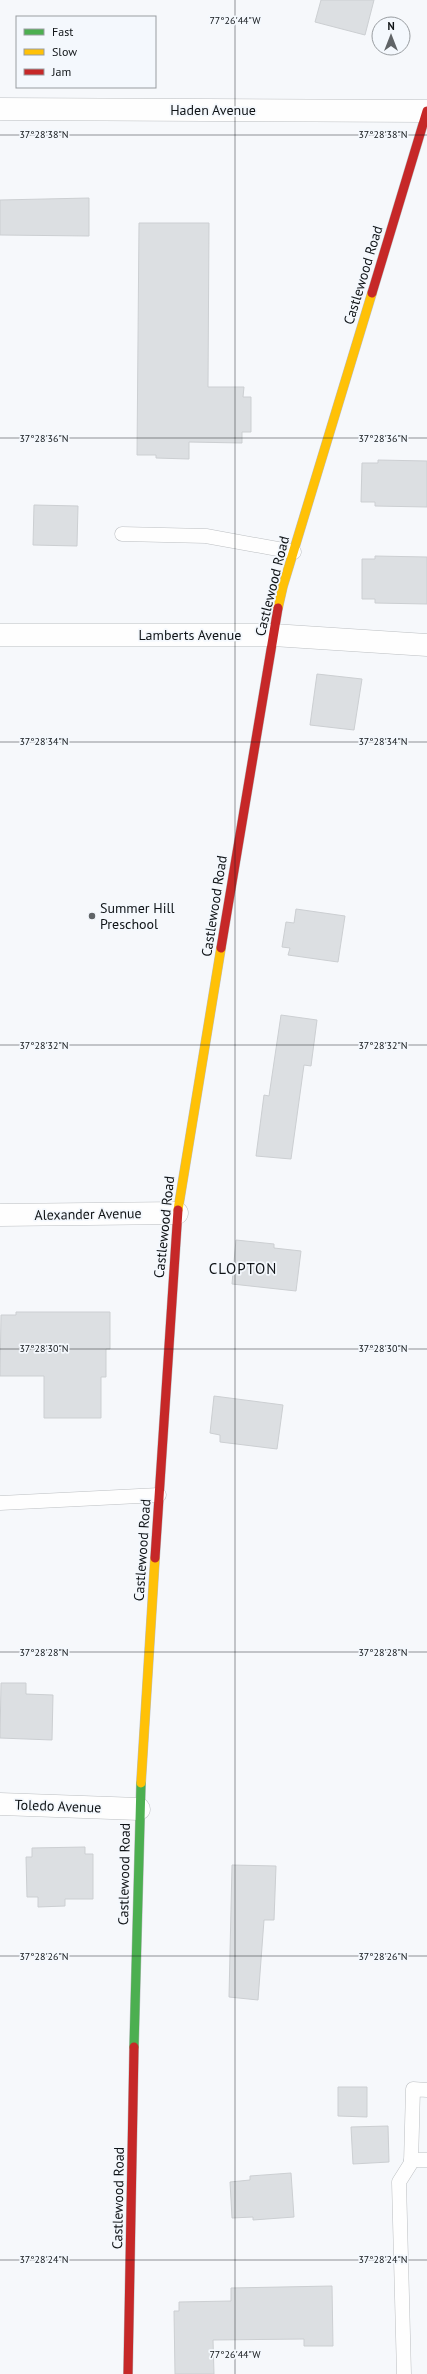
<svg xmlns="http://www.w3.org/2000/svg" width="427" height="2374" font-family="'PT Sans',sans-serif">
	<rect width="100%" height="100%" fill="#f6f8fb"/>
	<g fill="#dcdfe2" stroke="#cccfd2">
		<path d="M321,0H374L365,35L315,22Z"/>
		<path d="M89,198V236L0,235V200Z"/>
		<path d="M139,223H209L208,387H244L243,397H251V432H242V443L189,442V459L156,458V455H137Z"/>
		<path d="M378,460L427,461V507L375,506V502H361L362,463H378Z"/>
		<path d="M34,505L78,506L77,546L33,545Z"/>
		<path d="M375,556L427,557V604L375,603V599H362V559H375Z"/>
		<path d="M317,674L362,679L354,730L310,725Z"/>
		<path d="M296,909L345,916L338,962L288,955L290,948L282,947L286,922L294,923Z"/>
		<path d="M281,1015L317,1020L311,1066L304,1065L291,1159L256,1156L264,1095L269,1096Z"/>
		<path d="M236,1240L274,1244V1248L301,1251L296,1291L232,1284Z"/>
		<path d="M16,1312H110V1349H106V1377H101V1418H44V1376H0L1,1315H16Z"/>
		<path d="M214,1396L283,1405L277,1449L220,1442V1435L210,1433Z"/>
		<path d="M1,1683H26V1694L53,1695L52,1740L0,1738Z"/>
		<path d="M85,1847V1854H93V1899H65V1906L38,1907V1897H27L26,1857H32V1848Z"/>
		<path d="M232,1865L276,1866L274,1920H264L258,2000L229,1997Z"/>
		<path d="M338,2087H367V2117L338,2116Z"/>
		<path d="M388,2126L389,2162L353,2164L351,2127Z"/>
		<path d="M291,2173L294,2217L253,2220V2217L232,2218L230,2182L250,2180V2176Z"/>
		<path d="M332,2286L333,2346H304V2339L213,2340L214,2374H175L174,2311H179V2302L231,2301V2288Z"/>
	</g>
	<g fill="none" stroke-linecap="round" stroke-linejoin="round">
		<defs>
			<g id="lane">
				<path d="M122,534L206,536L294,552"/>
				<path d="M0,1503L159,1495"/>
				<path d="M411,2160H427"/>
				<path d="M404,2374L399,2182L411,2163L413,2089L427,2090"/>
			</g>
			<g id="street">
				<path d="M0,109L427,111"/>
				<path d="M0,635H273L427,645"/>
				<path d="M0,1215L177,1213"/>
				<path d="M0,1804L139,1809"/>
			</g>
			<path id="fast" d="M134,2047L141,1783"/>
			<g id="slow">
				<path d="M278,608L283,586L372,293"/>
				<path d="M178,1210L221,948"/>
				<path d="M141,1783L155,1558"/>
			</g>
			<g id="jam">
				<path d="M372,293L427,111"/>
				<path d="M221,948L278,608"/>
				<path d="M155,1558L178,1210"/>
				<path d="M128,2374L134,2047"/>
			</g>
		</defs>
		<use href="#lane" stroke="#bcbfc2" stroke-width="15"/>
		<use href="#street" stroke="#bcbfc2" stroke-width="23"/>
		<use href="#fast" stroke="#bcbfc2" stroke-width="10"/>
		<use href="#slow" stroke="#bcbfc2" stroke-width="10"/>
		<use href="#jam" stroke="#bcbfc2" stroke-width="10"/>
		<use href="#lane" stroke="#fefefe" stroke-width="14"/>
		<use href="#street" stroke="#fefefe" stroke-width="22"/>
		<use href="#fast" stroke="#4caf50" stroke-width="9"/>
		<use href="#slow" stroke="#ffc107" stroke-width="9"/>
		<use href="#jam" stroke="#c62828" stroke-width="9"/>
	</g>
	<path fill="none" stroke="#101417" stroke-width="1" stroke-opacity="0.45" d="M235,0V2374M0,135H427M0,438H427M0,742H427M0,1045H427M0,1349H427M0,1652H427M0,1956H427M0,2260H427"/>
	<circle fill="#606467" stroke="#f4f8fd" stroke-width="1.5" cx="92" cy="916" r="4"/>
	<g text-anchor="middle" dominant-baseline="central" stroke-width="3.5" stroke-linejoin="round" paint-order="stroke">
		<g font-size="14" fill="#101417" stroke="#f4f8fd">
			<text x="213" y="110">Haden Avenue</text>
			<text transform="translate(363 275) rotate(-73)">Castlewood Road</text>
			<text transform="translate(272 586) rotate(-76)">Castlewood Road</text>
			<text x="190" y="635">Lamberts Avenue</text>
			<text transform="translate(214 906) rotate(-81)">Castlewood Road</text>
			<text transform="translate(88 1214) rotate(-1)">Alexander Avenue</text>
			<text transform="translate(164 1227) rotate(-84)">Castlewood Road</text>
			<text transform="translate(142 1550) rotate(-86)">Castlewood Road</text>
			<text transform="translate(58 1806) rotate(2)">Toledo Avenue</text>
			<text transform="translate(124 1874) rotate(-89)">Castlewood Road</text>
			<text transform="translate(118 2198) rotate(-89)">Castlewood Road</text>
		</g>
		<g font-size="14" fill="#101417" stroke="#f4f8fd" text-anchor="start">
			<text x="100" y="908">Summer Hill<tspan x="100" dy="16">Preschool</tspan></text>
		</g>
		<g font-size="15" letter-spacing="1" fill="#101417" stroke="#f4f8fd">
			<text x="243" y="1268">CLOPTON</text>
		</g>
	</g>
	<g font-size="10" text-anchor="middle" fill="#101417" stroke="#f4f8fd" stroke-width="3.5" stroke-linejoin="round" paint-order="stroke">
		<text x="235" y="24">77°26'44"W</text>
		<text x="44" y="138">37°28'38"N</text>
		<text x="383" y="138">37°28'38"N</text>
		<text x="44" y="442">37°28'36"N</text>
		<text x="383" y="442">37°28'36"N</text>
		<text x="44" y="745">37°28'34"N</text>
		<text x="383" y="745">37°28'34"N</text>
		<text x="44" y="1049">37°28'32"N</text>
		<text x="383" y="1049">37°28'32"N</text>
		<text x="44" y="1352">37°28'30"N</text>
		<text x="383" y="1352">37°28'30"N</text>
		<text x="44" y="1656">37°28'28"N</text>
		<text x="383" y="1656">37°28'28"N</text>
		<text x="44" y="1960">37°28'26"N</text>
		<text x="383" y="1960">37°28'26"N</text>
		<text x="44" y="2263">37°28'24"N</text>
		<text x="383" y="2263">37°28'24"N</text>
		<text x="235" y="2358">77°26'44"W</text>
	</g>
	<rect x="16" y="16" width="140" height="72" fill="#f4f8fd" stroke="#999da1"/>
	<rect x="24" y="29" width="20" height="6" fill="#4caf50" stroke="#999da1"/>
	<text x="52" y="36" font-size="12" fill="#101417">Fast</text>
	<rect x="24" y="49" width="20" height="6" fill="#ffc107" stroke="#999da1"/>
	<text x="52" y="56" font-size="12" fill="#101417">Slow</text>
	<rect x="24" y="69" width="20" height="6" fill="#c62828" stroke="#999da1"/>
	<text x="52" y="76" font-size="12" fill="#101417">Jam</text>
	<g transform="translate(391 36)"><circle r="19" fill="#f4f8fd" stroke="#999da1"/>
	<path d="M0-3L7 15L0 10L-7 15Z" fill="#606467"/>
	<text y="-6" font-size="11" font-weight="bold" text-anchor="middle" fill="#101417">N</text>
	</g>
</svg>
